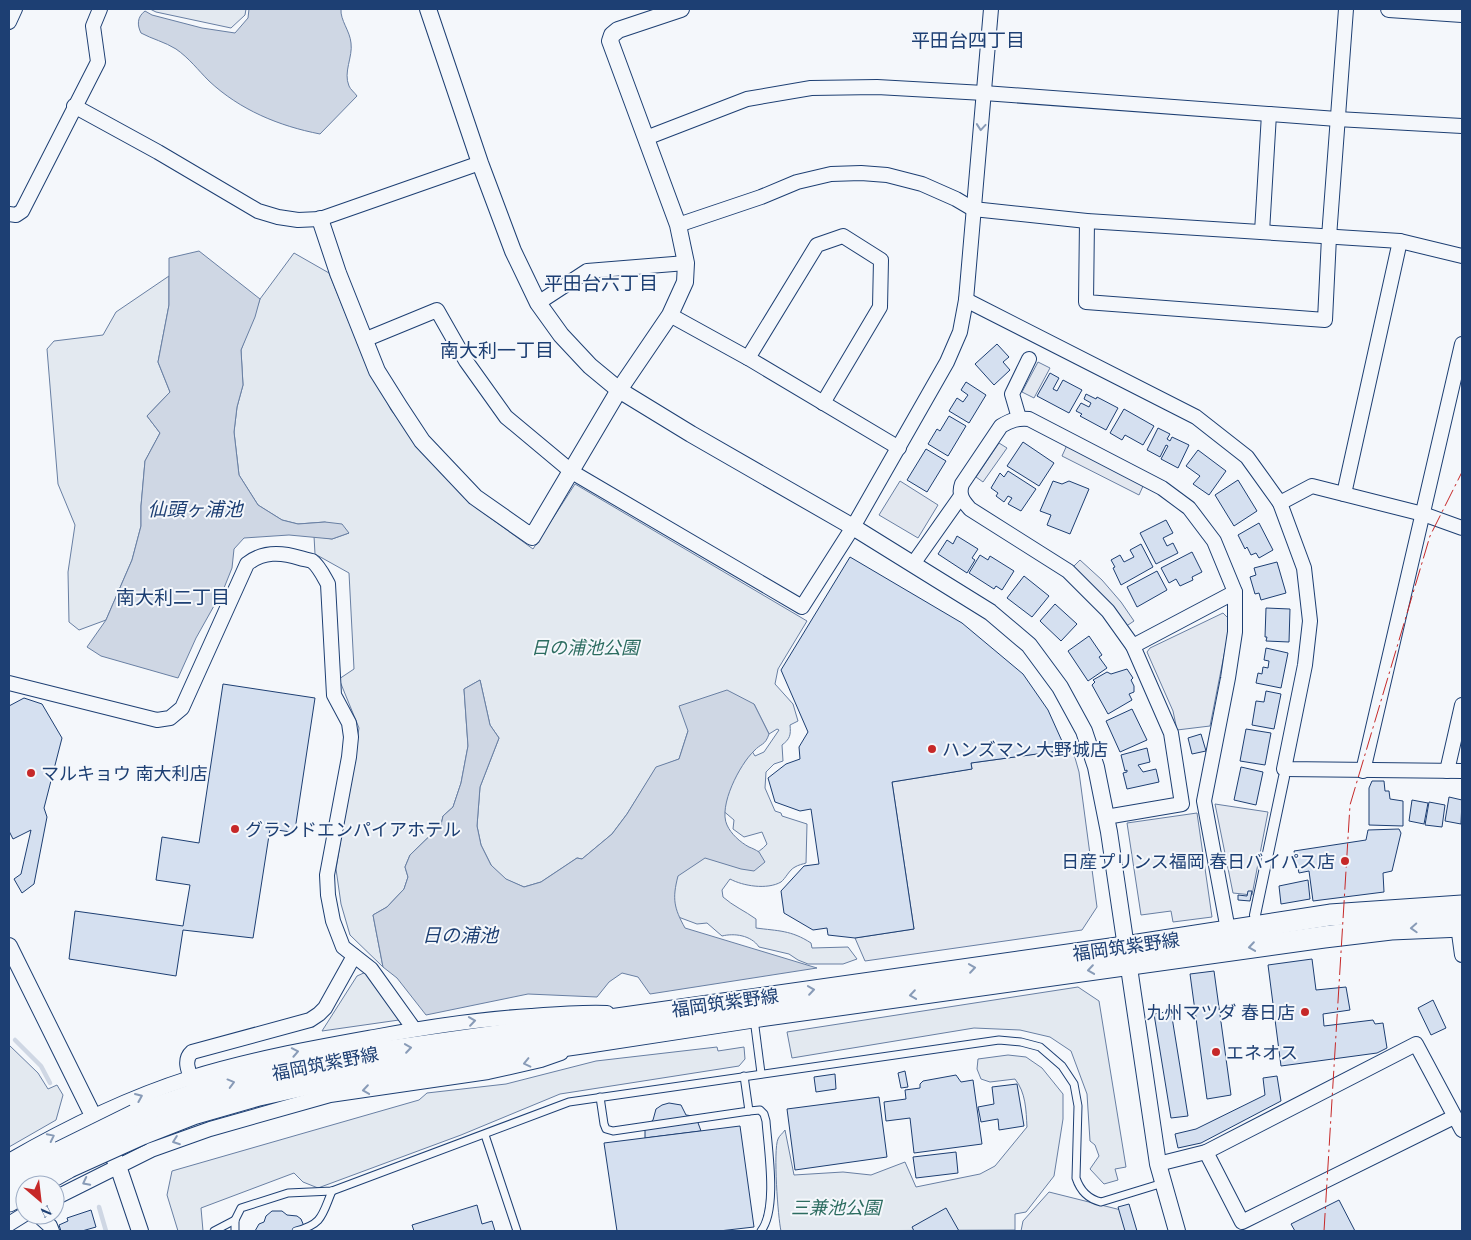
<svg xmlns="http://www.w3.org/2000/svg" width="1471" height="1240" font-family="'Playfair Display','Noto Sans JP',serif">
	<rect width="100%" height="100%" fill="#f4f7fb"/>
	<g fill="#e3e9f0" stroke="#687fa3">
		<path d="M150,9H246L245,15L231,28L156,12Z"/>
		<path d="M294,253L329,273L357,342L391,410L427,456L474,506L533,549L575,484L807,621L778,669L775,684L793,704L798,721L790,725C791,735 790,739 782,745L783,761L774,764L766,772L765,788L775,811L781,813L782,816L807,824L806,863C803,864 798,865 795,867C789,870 786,878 781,882C767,890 743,886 730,879L722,890L723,897C733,906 745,911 756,919V928C778,931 791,930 811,943L812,948L848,947L857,959L843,964H808L798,960L789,954L759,947C751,935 734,933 722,936L707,923L697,924L673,915L671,883L688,853C713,856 749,866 767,844L762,832L744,837L733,829L734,820L714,803L750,748L755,756L764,752L779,730L777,729L769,734L754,704L688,731L679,759L656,768L627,814L612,834L582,859L577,858L541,882L524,887L505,879L491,865L481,845L477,826L480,787L499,738L490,725L480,680L464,689L468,746L461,783L453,807L443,816L441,825L410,855L405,867L408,877L404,889L387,907L373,915L383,967L350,935L341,904L336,869L359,728L339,679L354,669L349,573L315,554L314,536L332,539L349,533L325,522L298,524L282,520L258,505L239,475L234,432L237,407L243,385L241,350L260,299Z"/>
		<path d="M169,276V305L158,362L170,392L147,416L160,433L145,461L141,506V526L132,560L106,620L79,630L69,622L68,572L75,525L58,484L47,349L54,341L103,335L116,312Z"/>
		<path d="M366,972L399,1020L322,1031L357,976Z"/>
		<path d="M1078,987L1099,1001L1126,1167L1115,1169L1118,1180L1104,1184L1090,1169L1099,1156L1095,1145L1090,1141L1087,1094L1071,1051L1050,1037L1020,1030L974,1028L792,1058L787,1032Z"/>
		<path d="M9,1045L38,1073L48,1089L57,1085L63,1095L56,1120L9,1147Z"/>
		<path d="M717,1047L718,1051L744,1047L745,1059L739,1066L560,1094L461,1135L318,1188L303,1182L294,1173L201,1208L203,1231H178L167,1195L172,1171L419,1100L427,1093L506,1084L596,1061Z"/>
		<path d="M1008,1055L1026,1057L1042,1068L1063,1094V1119L1054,1176L1026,1212L1015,1214V1230L781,1231C778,1218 773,1150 778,1139C779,1136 783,1133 785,1130L794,1175L843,1172L871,1175L905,1162L916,1187L980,1174L995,1166L1027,1127C1026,1110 1026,1093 1015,1079L990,1082L981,1079L977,1069L978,1059Z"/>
	</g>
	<g fill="#e3e8f0" stroke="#687fa3">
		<path d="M1038,362L1050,368L1034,398L1022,392Z"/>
		<path d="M999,443L1007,448L983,482L976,477Z"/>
		<path d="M1067,445L1144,484L1139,495L1062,456Z"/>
		<path d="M900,481L938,505L918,538L879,515Z"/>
		<path d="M1080,560L1102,580L1121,602L1134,621L1125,627L1073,567Z"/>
		<path d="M1223,613L1229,619L1227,640L1210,726L1177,730L1173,711L1147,652L1150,648Z"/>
		<path d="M1072,747L1079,772L1097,907L1082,930L865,961L855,938L914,929L892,782L972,769L971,763L1066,750Z"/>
		<path d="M1215,804L1268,812L1252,895L1233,893Z"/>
		<path d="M1197,813L1212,917L1173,922L1171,911L1141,915L1127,823Z"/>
		<path d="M1049,1192L1129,1212L1136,1231H1021L1023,1221Z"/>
	</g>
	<g fill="#cfd7e4" stroke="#687fa3">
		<path d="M249,9H341C340,20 350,31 351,43C353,57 343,72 349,86C350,89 355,93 357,96L320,134C279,126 240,110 209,81C198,70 189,58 176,49C165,42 152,39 141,33C137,25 137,17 145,11L152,15L202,28L235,33L248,18Z"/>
		<path d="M199,251L260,299L255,317L241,350L243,385L237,407L234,432L239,475L258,505L282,520L298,524L325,522L342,524L349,533L332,539L289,535L244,538L234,549L232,568L224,588L196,638L178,678L101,656L87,647L106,620L132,560L141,526V506L145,461L160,433L147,416L170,392L158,362L169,305V258Z"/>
		<path d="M480,680L490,725L499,738L480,787L477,826L481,845L491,865L506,879L524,887L541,882L577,858L582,859L612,834L627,814L656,767L679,759L688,731L679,706L727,690L754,704L769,734C765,746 761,743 754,751C740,764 718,806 727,825C731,834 740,842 749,847C752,848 756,850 759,852C761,855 763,859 765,862L754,871L741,869L705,858L678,876C672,899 674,908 685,928L817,968L650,994L638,977L622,973L609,982L597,997L528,994L426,1015L397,978L383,967L373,915L387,907L404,889L408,877L405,867L410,855L441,825L443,816L453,807L461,783L468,746L464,689Z"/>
	</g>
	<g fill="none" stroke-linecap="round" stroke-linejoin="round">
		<g stroke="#cfd7e4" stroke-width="4.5">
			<path d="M15,1040L41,1066L50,1083"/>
			<path d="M99,1207L106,1231"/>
		</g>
	</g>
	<g fill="#d5e0f0" stroke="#1d3f73">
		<path d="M997,344L1009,357L1003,362L1010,370L994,385L975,364Z"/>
		<path d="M1050,373L1059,378L1053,389L1057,391L1063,380L1082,390L1069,413L1037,396Z"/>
		<path d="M966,382L986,395L969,423L949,411L957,398L963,402L968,395L961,390Z"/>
		<path d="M1086,394L1096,399L1097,397L1118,408L1106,430L1080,416L1082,414L1076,411L1081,403L1089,407L1091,403L1084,399Z"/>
		<path d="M1124,409L1154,426L1143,445L1125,435L1122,440L1110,433Z"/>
		<path d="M949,416L966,426L948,456L928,444L937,429L940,431Z"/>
		<path d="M1158,428L1170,434L1167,439L1170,441L1172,437L1189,445L1178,468L1161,459L1168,446L1166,445L1160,457L1147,450Z"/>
		<path d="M1023,442L1054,463L1039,486L1007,466Z"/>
		<path d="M926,449L946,461L927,492L907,480Z"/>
		<path d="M1198,450L1226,471L1209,495L1193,484L1200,476L1186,466Z"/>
		<path d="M1008,471L1036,489L1021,511L1008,504L1012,498L1008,496L1004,502L996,496L998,493L991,488L1000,473L1004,477Z"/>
		<path d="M1238,480L1257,511L1234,526L1215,495Z"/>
		<path d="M1053,481L1062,484L1069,481L1089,489L1070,534L1047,525L1051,515L1040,511Z"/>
		<path d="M1166,520L1173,533L1163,538L1167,546L1173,543L1178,553L1156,564L1140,533Z"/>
		<path d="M1259,523L1273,550L1259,558L1256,553L1251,555L1247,547L1245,549L1238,535Z"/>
		<path d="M957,536L978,549L972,558L975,560L967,573L938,554L947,540L953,544Z"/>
		<path d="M1141,544L1153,567L1121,585L1113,568L1115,567L1111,560L1120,555L1124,562L1134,557L1130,550Z"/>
		<path d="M1192,552L1202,572L1192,577L1193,580L1180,586L1176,579L1169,583L1161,568Z"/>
		<path d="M980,555L988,560L990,556L1014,571L1002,590L996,586L994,589L969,573Z"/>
		<path d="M850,557L962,623L1023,674L1048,710L1066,750L971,763L972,769L892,782L914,929L855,938L828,935L827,928L813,930L784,913L781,891L804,866L819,864L811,809L800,811L775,802L768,778L786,764L800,759L799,747L808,732L781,670Z"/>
		<path d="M1277,562L1286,593L1261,600L1259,593L1255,594L1250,577L1256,575L1254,568Z"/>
		<path d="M1157,571L1167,590L1137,607L1127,587Z"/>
		<path d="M1024,576L1049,596L1032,617L1007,598Z"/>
		<path d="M1055,604L1077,624L1061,641L1040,621Z"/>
		<path d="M1266,608L1290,609L1289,642L1266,641L1267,637H1265Z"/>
		<path d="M1089,636L1102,655L1099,657L1107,668L1088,681L1068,651Z"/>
		<path d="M1266,648L1288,653L1281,688L1256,683L1258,673L1262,674L1263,667L1268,668L1269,661L1264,660Z"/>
		<path d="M1127,669L1133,678L1131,680L1134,686V692L1129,694L1132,700L1108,714L1092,685L1095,682L1093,680L1107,672L1111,674Z"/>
		<path d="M223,684L315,698L295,830L291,832L270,829L253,938L183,930L176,976L69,959L75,911L183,926L190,885L156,880L162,837L199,843Z"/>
		<path d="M1266,691L1281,694L1274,729L1252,725L1256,701L1264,702Z"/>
		<path d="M24,698L42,704L62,738L44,808L47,817L34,884L22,893L14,879L21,874L31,830L13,839L9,831V706Z"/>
		<path d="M1132,709L1147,740L1120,752L1106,721Z"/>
		<path d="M1246,729L1271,733L1265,765L1240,761Z"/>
		<path d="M1201,734L1206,751L1192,754L1188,738Z"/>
		<path d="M1147,748L1150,762L1138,765L1143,772L1156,769L1159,782L1127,789L1123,773L1127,772V770L1125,771L1121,755Z"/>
		<path d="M1241,767L1263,772L1256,805L1234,800Z"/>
		<path d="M1372,781H1384L1385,791H1389L1390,799L1403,801V826L1369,825V788Z"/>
		<path d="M1449,797L1462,800L1461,824L1445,821Z"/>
		<path d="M1412,800L1428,803L1424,824L1409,821Z"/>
		<path d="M1429,802L1445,805L1442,827L1425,825Z"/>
		<path d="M1399,829L1401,833L1392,871L1383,873L1384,892L1313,901L1309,871L1299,873L1294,851L1366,840L1368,830Z"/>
		<path d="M1308,880L1310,899L1281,904L1279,886Z"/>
		<path d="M1248,891H1252L1250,901L1238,900V895L1247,896Z"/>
		<path d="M1312,959L1316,990L1346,987L1350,1010L1323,1014L1324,1026L1373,1020L1375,1024L1383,1023L1387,1048L1377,1053L1281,1066L1268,965Z"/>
		<path d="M1214,971L1231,1095L1207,1099L1190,974Z"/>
		<path d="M1433,1000L1446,1028L1431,1035L1418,1008Z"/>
		<path d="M1171,1011L1188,1116L1171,1118L1154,1014Z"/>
		<path d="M905,1071L908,1087L901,1088L898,1073Z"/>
		<path d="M835,1074L836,1089L816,1092L814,1077Z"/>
		<path d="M956,1075L961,1082L973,1080L982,1144L914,1153L910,1118L886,1121L884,1102L906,1099L905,1090L920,1088V1084L923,1081Z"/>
		<path d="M1277,1076L1281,1101L1201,1143L1178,1148L1175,1134L1196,1129L1265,1095L1263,1078Z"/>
		<path d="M1017,1084L1024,1126L999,1130L998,1119L981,1122L978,1107L994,1104L992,1087Z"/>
		<path d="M879,1097L887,1157L795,1170L787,1109Z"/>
		<path d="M669,1103L681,1105L686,1115L693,1116L697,1120L701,1131L645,1138V1127L653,1120L656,1109L662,1105Z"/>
		<path d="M740,1126L754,1227L719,1231H617L604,1143Z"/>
		<path d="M956,1152L958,1173L916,1178L913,1157Z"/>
		<path d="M1339,1200L1355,1231H1295L1291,1224Z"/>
		<path d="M1129,1204L1137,1231H1125L1118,1207Z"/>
		<path d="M477,1205L482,1224L492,1221L495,1231H414L412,1225Z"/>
		<path d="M946,1208L959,1231H914L912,1227Z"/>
		<path d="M91,1210L96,1227L82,1231H61L59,1225L68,1221L67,1218Z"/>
		<path d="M272,1211H282L287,1215L297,1216L301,1219L306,1231H255L259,1224L264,1222L266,1216Z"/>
	</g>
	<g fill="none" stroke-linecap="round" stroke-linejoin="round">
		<defs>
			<g id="service">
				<path d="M754,1019L761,1073"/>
				<path d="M600,1097L604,1124L606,1129L613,1131L749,1111L744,1076"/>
				<path d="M749,1111L760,1110L764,1114L766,1121C768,1149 778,1209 761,1231"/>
				<path d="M485,1135L517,1231"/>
				<path d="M214,1231L235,1220"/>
				<path d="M235,1231V1220L241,1208L288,1193L332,1191L569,1102L999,1040L1021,1042L1040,1047L1062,1066L1074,1084L1078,1106L1076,1178C1080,1190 1088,1199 1101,1202L1163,1183"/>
				<path d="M296,1231C323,1224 322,1215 332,1191"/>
			</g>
			<path id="pedestrian" d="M1255,915L1284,777"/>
			<g id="minor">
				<path d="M9,22L15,9"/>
				<path d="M74,106L158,152L258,211L278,217L298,220L320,219L480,163"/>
				<path d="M646,138L747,99L811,88L877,87L984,93L1337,119L1462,126"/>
				<path d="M9,214L16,215L22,211L98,62L93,26L100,9"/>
				<path d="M1087,221L1086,302L1325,320L1329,237L1346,9"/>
				<path d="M678,225L761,197L797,182L831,174L861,173L887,175L922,184L956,199L973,209L1087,221L1400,241L1462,256"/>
				<path d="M1262,232L1269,114"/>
				<path d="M966,300L1196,417L1247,457L1280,503L1304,568L1310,621L1305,665L1284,769L1462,771"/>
				<path d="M538,303L587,271L686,263"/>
				<path d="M670,315L748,358L899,448"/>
				<path d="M364,340L437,310L466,361L506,417L572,472L802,607L853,527L947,362L960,332L966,300L991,9"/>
				<path d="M748,358L817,245L843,236L881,260L880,307L823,403"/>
				<path d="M1019,418L1012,394L1029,359"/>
				<path d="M1344,494L1400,241"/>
				<path d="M1280,503L1312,486L1423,514L1462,528"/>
				<path d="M913,564L961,496"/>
				<path d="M1133,646L1235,592"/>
				<path d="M9,683L157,720L170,718L182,708L247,564C263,551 281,552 300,558C303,559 309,560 312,561C319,566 324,577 328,584L334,695L349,723L351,737L349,757L327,875L328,895L333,921L343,947L371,969L414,1029"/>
				<path d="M1363,771L1462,344"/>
				<path d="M1447,771L1462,705"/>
				<path d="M1106,817L1182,804L1171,733L1133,646L1108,611L1068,571L970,509C963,501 958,495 962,484L1001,426C1011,420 1018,418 1029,419L1162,488L1189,508L1214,541L1235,592V632L1228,678L1204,801L1228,930"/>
				<path d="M1458,926L1462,955"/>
				<path d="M194,1085C190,1074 182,1061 192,1052L310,1020L319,1014L325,1008L354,956"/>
				<path d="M1206,1152L1242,1222L1454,1117"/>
				<path d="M9,1161C66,1128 127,1098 190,1078C251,1059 313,1048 374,1037C427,1027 478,1019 531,1016C557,1014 581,1012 607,1013"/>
				<path d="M1158,1164L1206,1152L1416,1044L1462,1130"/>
				<path d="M55,1198L151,1150L210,1129L330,1095L488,1072L541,1060L561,1053"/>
				<path d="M38,1215L50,1226L52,1231"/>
				<path d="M9,1224L25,1214"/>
			</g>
			<g id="tertiary">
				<path d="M428,9L480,163L513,251L538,303L561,335L590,366L619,390L691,434L853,527L990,612L1029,645L1060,687L1084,731L1096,767L1109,832L1158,1164L1177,1231"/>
				<path d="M1389,9L1462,14"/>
				<path d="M320,219L338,273L377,371L399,406L422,441L475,497L532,537L619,390L670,315L685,282L686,263L678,225L610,41L612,35L618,30L681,9"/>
				<path d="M9,946L118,1166L140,1231"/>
			</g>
			<g id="primary">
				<path d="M135,1115L210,1089L271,1072L334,1059L1125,947L1330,915L1462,906"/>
				<path d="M142,1134L193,1114L259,1095L331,1079L589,1042L753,1017L1324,937L1391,929L1462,926"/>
				<path d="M9,1179L60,1152"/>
				<path d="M37,1185L69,1167"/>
				<path d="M9,1201L25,1191"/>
			</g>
		</defs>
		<use href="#service" stroke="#1d3f73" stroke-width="9"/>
		<use href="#pedestrian" stroke="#1d3f73" stroke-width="12"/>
		<use href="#minor" stroke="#1d3f73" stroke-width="16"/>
		<use href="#tertiary" stroke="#1d3f73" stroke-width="18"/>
		<use href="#primary" stroke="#1d3f73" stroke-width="23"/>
		<use href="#service" stroke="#f4f7fb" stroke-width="7"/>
		<use href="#pedestrian" stroke="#f4f7fb" stroke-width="10"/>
		<use href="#minor" stroke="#f4f7fb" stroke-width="14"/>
		<use href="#tertiary" stroke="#f4f7fb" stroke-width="16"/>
		<use href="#primary" stroke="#f4f7fb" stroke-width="21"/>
		<defs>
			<g id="primary-bridge">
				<path d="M60,1152L135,1115"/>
				<path d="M69,1167L142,1134"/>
			</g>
		</defs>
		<use href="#primary-bridge" stroke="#1d3f73" stroke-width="23" stroke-linecap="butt"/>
		<use href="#primary-bridge" stroke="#f4f7fb" stroke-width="21"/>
		<path stroke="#c62828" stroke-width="1" stroke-dasharray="18 4 2.5 4" stroke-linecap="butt" d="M1324,1231L1350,805L1430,536L1462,472"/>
	</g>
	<defs><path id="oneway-chevron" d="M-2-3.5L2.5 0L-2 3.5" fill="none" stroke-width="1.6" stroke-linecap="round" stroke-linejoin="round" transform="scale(1.25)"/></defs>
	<g stroke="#889bb7">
		<use href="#oneway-chevron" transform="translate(981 127) rotate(95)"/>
		<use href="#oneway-chevron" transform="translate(1414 928) rotate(177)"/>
		<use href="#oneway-chevron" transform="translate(1252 947) rotate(172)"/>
		<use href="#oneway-chevron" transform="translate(972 968) rotate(-8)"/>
		<use href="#oneway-chevron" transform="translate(1091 970) rotate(172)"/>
		<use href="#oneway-chevron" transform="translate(811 990) rotate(-8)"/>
		<use href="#oneway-chevron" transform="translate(913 995) rotate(172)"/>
		<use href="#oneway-chevron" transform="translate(472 1021) rotate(-8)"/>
		<use href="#oneway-chevron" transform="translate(408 1048) rotate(-8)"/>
		<use href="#oneway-chevron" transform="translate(295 1052) rotate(-11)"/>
		<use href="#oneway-chevron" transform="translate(527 1063) rotate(167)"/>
		<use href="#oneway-chevron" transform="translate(231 1083) rotate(-15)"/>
		<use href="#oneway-chevron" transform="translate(366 1090) rotate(172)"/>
		<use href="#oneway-chevron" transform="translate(139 1097) rotate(-23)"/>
		<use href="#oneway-chevron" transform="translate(51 1137) rotate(-26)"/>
		<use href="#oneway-chevron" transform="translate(176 1141) rotate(160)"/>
		<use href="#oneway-chevron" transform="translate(86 1182) rotate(153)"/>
	</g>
	<g fill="#c62828" stroke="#f4f7fb" stroke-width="2">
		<circle cx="932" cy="749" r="5"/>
		<circle cx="31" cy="773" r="5"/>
		<circle cx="235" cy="829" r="5"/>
		<circle cx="1345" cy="861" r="5"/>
		<circle cx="1305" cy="1012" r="5"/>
		<circle cx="1216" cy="1052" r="5"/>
	</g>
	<g text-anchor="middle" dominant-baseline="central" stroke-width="4" stroke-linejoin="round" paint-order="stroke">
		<g font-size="18" font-style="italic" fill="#2c6c60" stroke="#f4f7fb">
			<text x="585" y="647">日の浦池公園</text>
			<text x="836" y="1207">三兼池公園</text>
		</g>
		<g font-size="18" fill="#1d3f73" stroke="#f4f7fb" text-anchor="start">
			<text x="942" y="749">ハンズマン 大野城店</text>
			<text x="41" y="773">マルキョウ 南大利店</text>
			<text x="245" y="829">グランドエンパイアホテル</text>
			<text x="1335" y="861" text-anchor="end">日産プリンス福岡 春日バイパス店</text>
			<text x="1295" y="1012" text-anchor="end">九州マツダ 春日店</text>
			<text x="1226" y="1052">エネオス</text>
		</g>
		<g font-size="18" fill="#1d3f73" stroke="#f4f7fb">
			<text transform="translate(1126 946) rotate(-8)">福岡筑紫野線</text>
			<text transform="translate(725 1002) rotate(-8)">福岡筑紫野線</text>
			<text transform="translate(325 1063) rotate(-11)">福岡筑紫野線</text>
		</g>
		<g font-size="19" fill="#1d3f73" stroke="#f4f7fb">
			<text x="968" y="39">平田台四丁目</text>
			<text x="601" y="282">平田台六丁目</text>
			<text x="497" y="349">南大利一丁目</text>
			<text x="173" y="596">南大利二丁目</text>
		</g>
		<g font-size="19" font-style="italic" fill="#1d3f73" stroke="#f4f7fb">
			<text x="195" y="508">仙頭ヶ浦池</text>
			<text x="460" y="934">日の浦池</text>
		</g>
	</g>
	<rect width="1471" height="1240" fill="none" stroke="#1d3f73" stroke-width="20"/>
	<g transform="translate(40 1200) rotate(152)"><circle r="24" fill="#f4f7fb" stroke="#9eadc5"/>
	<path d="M0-4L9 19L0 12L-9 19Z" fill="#c62828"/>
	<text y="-8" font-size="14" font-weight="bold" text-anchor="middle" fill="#1d3f73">N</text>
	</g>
</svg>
